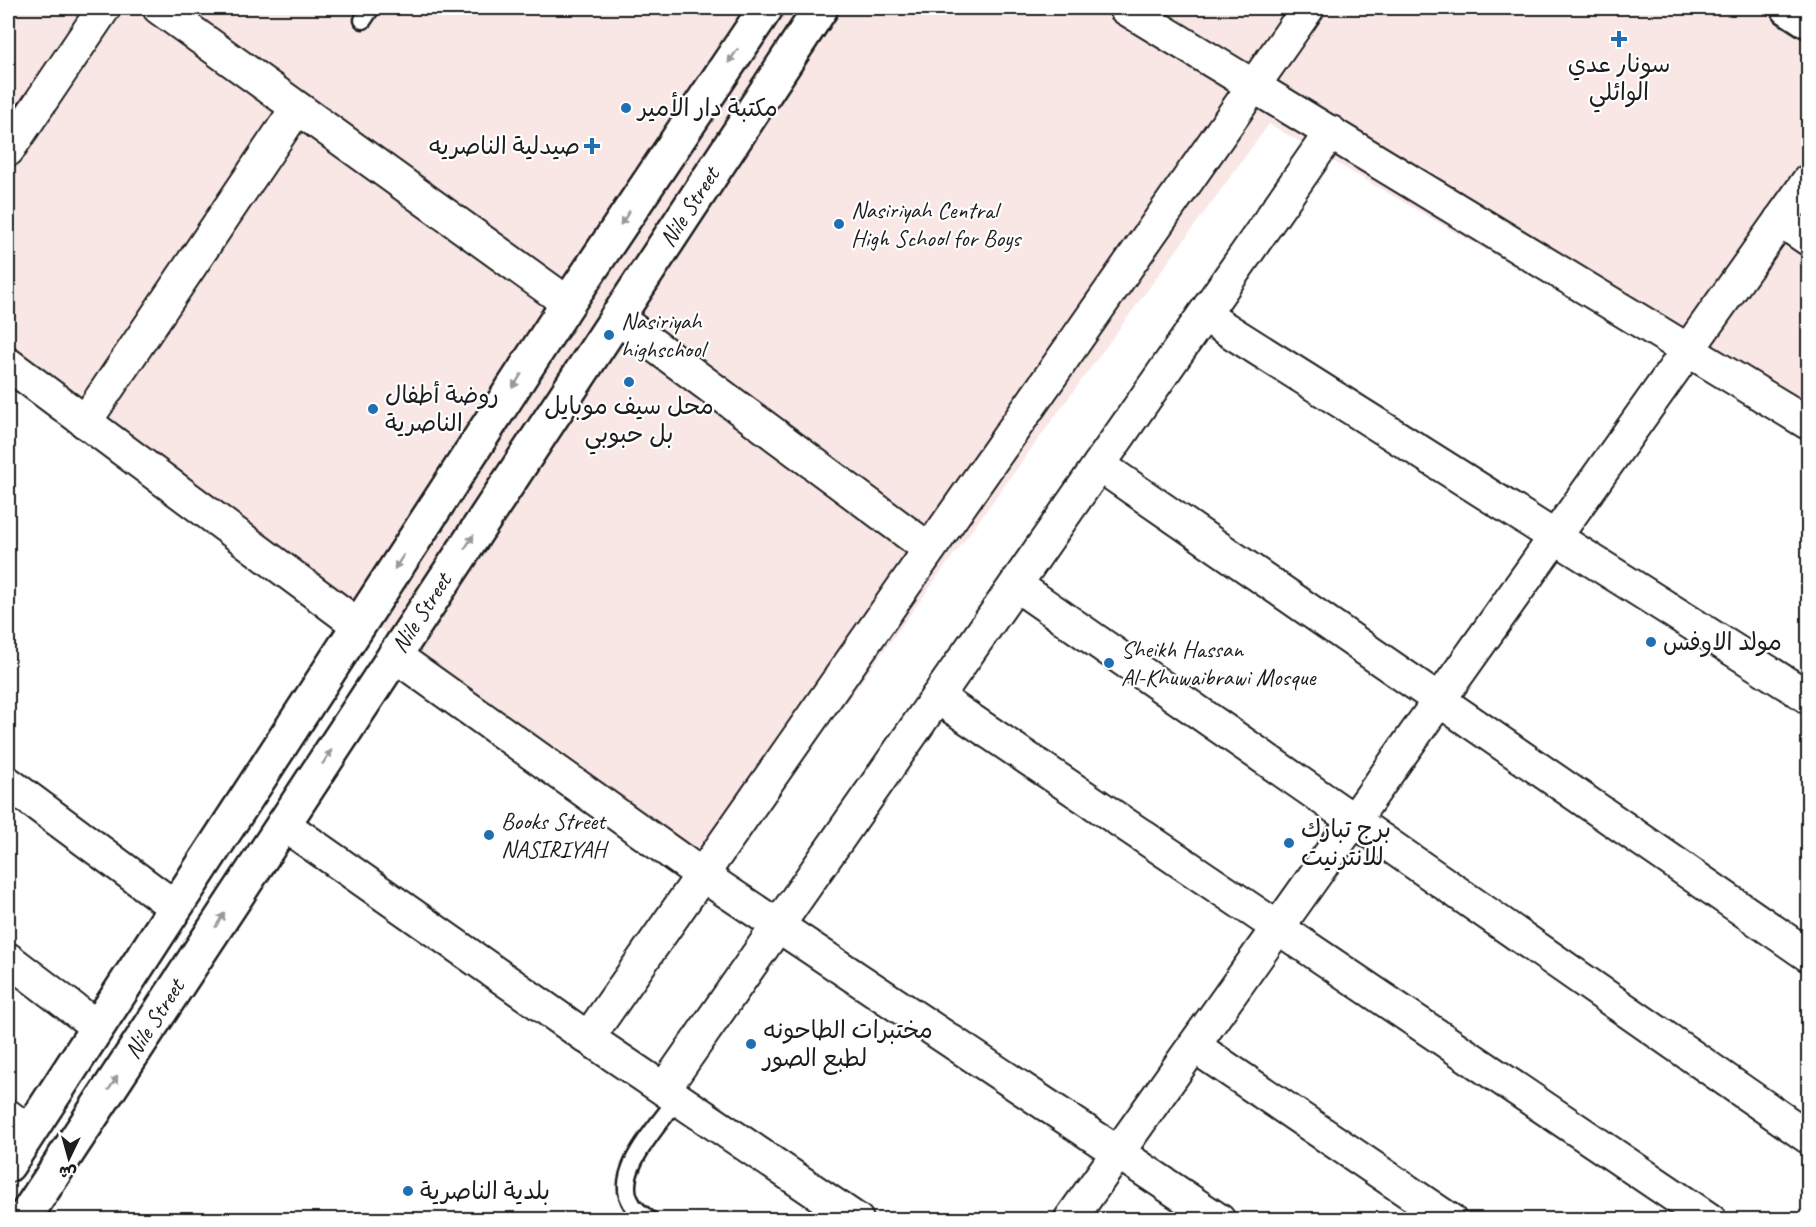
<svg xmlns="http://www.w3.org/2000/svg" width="1816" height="1227" font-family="Caveat,'Playpen Sans Arabic',sans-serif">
	<rect width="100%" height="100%" fill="#fff"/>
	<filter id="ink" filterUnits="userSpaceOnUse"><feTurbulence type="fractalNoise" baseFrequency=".0167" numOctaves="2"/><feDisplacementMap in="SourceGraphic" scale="12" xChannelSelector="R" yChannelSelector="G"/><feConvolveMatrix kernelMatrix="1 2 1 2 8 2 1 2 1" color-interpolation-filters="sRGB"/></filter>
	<g filter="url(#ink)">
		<path fill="#f9e7e6" d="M8,8H1808V437L1269,124L718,877L8,355Z"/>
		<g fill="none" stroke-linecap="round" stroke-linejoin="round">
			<defs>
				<g id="service">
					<path d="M363,20L371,8"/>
					<path d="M649,1220C644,1215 635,1210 632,1204C611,1173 660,1124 677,1099"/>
				</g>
				<g id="minor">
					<path d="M159,8L568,303"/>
					<path d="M1125,8L1808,423"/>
					<path d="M8,150L104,8"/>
					<path d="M1780,220L1808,239"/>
					<path d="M1204,315L1808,697"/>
					<path d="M616,317L929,549"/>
					<path d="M8,364L358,625"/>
					<path d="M85,422L297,108"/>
					<path d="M1099,465L1808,955"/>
					<path d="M1016,585L1808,1137"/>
					<path d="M394,655L702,875L1219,1220"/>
					<path d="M937,697L1710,1220"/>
					<path d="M8,783L175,907"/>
					<path d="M283,824L588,1038L857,1220"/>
					<path d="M8,959L96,1026"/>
					<path d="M588,1038L1308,8"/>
					<path d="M1194,1046L1450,1220"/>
					<path d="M664,1089L1331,132"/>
					<path d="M8,1116L29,1132"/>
					<path d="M1070,1220L1808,181"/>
				</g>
				<g id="secondary">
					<path d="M1788,8L1808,21"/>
					<path d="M8,1165L568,303L766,8"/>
					<path d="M23,1220L821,8"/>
				</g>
			</defs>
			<use href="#service" stroke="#1c1c1c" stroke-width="21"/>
			<use href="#minor" stroke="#1c1c1c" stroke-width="36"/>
			<use href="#secondary" stroke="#1c1c1c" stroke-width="38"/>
			<use href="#service" stroke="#fff" stroke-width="16"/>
			<use href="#minor" stroke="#fff" stroke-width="32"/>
			<use href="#secondary" stroke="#fff" stroke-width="33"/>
		</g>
		<defs><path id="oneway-solid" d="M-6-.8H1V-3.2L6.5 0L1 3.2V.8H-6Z" transform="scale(1.5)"/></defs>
		<g fill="#999">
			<use href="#oneway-solid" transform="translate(733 56) rotate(124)"/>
			<use href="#oneway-solid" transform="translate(625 218) rotate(124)"/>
			<use href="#oneway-solid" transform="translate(517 381) rotate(123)"/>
			<use href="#oneway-solid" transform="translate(469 542) rotate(-57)"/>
			<use href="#oneway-solid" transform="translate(399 562) rotate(123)"/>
			<use href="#oneway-solid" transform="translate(327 757) rotate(-57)"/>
			<use href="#oneway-solid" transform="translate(220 920) rotate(-57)"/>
			<use href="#oneway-solid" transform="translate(113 1083) rotate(-57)"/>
		</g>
	</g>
	<g fill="#1f6fb2" stroke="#fff" stroke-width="2">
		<path d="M1616 30h6v6h6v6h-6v6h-6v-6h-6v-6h6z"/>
		<circle cx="626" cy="108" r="6"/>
		<path d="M589 137h6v6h6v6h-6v6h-6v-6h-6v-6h6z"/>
		<circle cx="839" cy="224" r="6"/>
		<circle cx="609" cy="335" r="6"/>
		<circle cx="629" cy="382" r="6"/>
		<circle cx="373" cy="409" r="6"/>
		<circle cx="1651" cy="642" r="6"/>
		<circle cx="1109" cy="663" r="6"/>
		<circle cx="489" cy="835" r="6"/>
		<circle cx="1289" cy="843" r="6"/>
		<circle cx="751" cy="1044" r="6"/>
		<circle cx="408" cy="1191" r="6"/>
	</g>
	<g text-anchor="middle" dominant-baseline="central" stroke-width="4.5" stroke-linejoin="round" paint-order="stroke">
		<g font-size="24" fill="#1c1c1c" stroke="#fff" text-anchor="start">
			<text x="1619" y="64" text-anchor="middle">سونار عدي<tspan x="1619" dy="28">الوائلي</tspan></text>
			<text x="638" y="108">مكتبة دار الأمير</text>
			<text x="580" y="146" text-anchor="end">صيدلية الناصريه</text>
			<text x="851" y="210">Nasiriyah Central<tspan x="851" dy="28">High School for Boys</tspan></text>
			<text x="621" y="321">Nasiriyah<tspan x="621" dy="28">highschool</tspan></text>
			<text x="385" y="395">روضة أطفال<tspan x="385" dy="28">الناصرية</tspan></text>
			<text x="629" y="406" text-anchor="middle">محل سيف موبايل<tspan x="629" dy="28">بل حبوبي</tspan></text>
			<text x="1663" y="642">مولد الاوفس</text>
			<text x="1121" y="649">Sheikh Hassan<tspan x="1121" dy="28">Al-Khuwaibrawi Mosque</tspan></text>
			<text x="501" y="821">Books Street<tspan x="501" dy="28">NASIRIYAH</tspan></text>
			<text x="1301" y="829">برج تبارك<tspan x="1301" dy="28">للانترنيت</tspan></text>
			<text x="763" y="1030">مختبرات الطاحونه<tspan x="763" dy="28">لطبع الصور</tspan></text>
			<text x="420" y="1191">بلدية الناصرية</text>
		</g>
		<g font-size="24" fill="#1c1c1c" stroke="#fff">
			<text transform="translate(689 207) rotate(-57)">Nile Street</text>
			<text transform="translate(421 613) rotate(-57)">Nile Street</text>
			<text transform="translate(154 1019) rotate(-57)">Nile Street</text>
		</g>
	</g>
	<rect width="1816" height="1227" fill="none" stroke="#fff" stroke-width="30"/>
	<rect x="15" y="15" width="1786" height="1197" fill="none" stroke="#1c1c1c" stroke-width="2" filter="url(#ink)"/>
	<g transform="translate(69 1158) rotate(185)" stroke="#ffffff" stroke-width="4.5" paint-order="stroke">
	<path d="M0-4.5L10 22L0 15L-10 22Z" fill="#1c1c1c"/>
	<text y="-9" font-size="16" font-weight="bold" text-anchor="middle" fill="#1c1c1c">ش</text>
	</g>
</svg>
